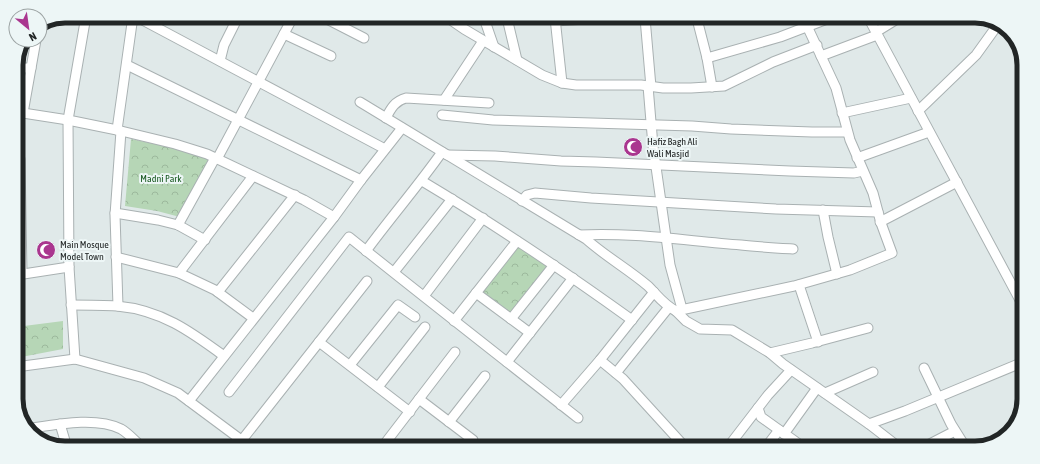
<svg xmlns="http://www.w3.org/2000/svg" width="1040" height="464" font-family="'Asap Condensed',sans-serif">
	<defs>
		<pattern id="park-crowns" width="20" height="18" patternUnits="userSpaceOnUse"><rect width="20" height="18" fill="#b6d6b6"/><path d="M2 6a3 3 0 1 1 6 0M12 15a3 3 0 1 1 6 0" fill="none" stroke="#9cb89c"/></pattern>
	</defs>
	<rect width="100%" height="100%" fill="#e0e9e9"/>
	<g fill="url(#park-crowns)">
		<path d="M131,139L194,152L209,158L180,217L157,211L125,206Z"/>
		<path d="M517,245L549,267L510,315L482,292Z"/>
		<path d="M63,321V349L16,358V327Z"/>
	</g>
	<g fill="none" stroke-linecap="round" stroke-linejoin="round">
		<defs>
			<g id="minor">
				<path d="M135,16L385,149"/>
				<path d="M323,17L364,38"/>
				<path d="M448,18L464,29L542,75L562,83L576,85H641L663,88H691L724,86L773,62L817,45"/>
				<path d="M484,18L494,47"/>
				<path d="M507,18L517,60"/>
				<path d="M555,18L562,83"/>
				<path d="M645,18L651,87"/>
				<path d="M697,19L707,58L712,87"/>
				<path d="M869,19L1021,302"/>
				<path d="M555,21L601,18"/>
				<path d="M876,32L897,19"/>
				<path d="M284,34L331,56"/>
				<path d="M821,56L877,35"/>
				<path d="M707,58L780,37L827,19"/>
				<path d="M220,61L224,45L238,17"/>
				<path d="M127,65L361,180"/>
				<path d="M16,68H31"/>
				<path d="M648,86L653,146L670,265L682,309"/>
				<path d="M444,100L483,41"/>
				<path d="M360,102L586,239C605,256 628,269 648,286C657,295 664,305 676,311L794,286L850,270L892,253L881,223L873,193L850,140L836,88L807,26"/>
				<path d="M918,111L976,55L999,23"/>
				<path d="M23,113L36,40"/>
				<path d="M842,113L911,98"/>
				<path d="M16,114L23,113L68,120L117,130L175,144L207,154L304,200L334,217"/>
				<path d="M442,115L493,120L692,126L731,129L812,132H847"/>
				<path d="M386,118C391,108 395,101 406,98L489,103"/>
				<path d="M117,130L133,16"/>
				<path d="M447,155L495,156L561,161L596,162L790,171L854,173L863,171"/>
				<path d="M857,158L929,132"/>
				<path d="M16,159H20L22,274"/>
				<path d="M217,159L293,17"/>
				<path d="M422,181C494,224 564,271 632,320"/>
				<path d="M522,201L527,195L535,193L591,198L776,209L878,212"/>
				<path d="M823,210L828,237L837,274"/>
				<path d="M115,213L158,220L178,225L205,240"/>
				<path d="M880,222L957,182"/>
				<path d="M178,225L215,158"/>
				<path d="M579,235C633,232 687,241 741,245C758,247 776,248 793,249"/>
				<path d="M366,251C391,217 418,186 442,152"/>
				<path d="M116,257L179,273L215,290L253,318"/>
				<path d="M394,272L452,199"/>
				<path d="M179,273L253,176"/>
				<path d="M17,275L69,267"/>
				<path d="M799,285L818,342"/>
				<path d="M218,292L295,195"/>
				<path d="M476,293L530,333"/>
				<path d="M424,296L483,218"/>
				<path d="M71,305C86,305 102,305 117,306C161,310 190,331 224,356"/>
				<path d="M118,306L115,215L121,131"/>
				<path d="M676,311L686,321L700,329L732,330L770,353L783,364L869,424L900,448"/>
				<path d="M511,319L554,265"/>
				<path d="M454,321L517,241"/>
				<path d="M319,342L410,412"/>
				<path d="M770,353L812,343L868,328"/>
				<path d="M75,359L69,267L68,120L86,16"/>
				<path d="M600,360L623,379L685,447"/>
				<path d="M507,362L573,278"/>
				<path d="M350,365L398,305L415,317"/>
				<path d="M16,367L75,359L144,378L178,393L248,445"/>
				<path d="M924,368L951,424L966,448"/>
				<path d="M616,373L669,307"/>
				<path d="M378,387L425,327"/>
				<path d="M229,392L349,237C425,298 502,358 578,418"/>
				<path d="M825,393L873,372"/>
				<path d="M419,399L473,440"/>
				<path d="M189,401L334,217L361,180L402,128"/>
				<path d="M561,405L600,360L654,292"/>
				<path d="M758,408L761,417L803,447"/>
				<path d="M449,422L485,376"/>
				<path d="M60,424L66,444"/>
				<path d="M869,424L905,411L1021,363"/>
				<path d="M26,429C54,425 95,416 121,429C128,433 134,440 140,445"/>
				<path d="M784,434L817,388"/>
				<path d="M242,440L367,281"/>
				<path d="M383,446L455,352"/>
				<path d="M728,447L768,395L791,370"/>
				<path d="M766,447L779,430"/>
				<path d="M922,448L955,431"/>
			</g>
		</defs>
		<use href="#minor" stroke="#a9b1b2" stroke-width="11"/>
		<use href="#minor" stroke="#fff" stroke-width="9"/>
	</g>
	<defs>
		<symbol id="mosque-disc" viewBox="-11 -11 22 22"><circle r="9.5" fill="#aa368f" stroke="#edf6f6"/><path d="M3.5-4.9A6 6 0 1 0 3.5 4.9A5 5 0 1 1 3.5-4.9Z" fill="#fff"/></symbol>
	</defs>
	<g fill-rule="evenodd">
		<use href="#mosque-disc" x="622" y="136" width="22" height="22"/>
		<use href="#mosque-disc" x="35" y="239" width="22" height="22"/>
	</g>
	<g text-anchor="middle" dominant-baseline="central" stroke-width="4" stroke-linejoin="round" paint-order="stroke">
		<g font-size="10" fill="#222626" stroke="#edf6f6" text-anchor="start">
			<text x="647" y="141">Hafiz Bagh Ali<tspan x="647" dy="12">Wali Masjid</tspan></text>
			<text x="60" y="244">Main Mosque<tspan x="60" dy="12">Model Town</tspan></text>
		</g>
		<g font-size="10" fill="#185920" stroke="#edf6f6">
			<text x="161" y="178">Madni Park</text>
		</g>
	</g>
	<path d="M0 0H1040V464H0ZM65 23H975A42 42 0 0 1 1017 65V399A42 42 0 0 1 975 441H65A42 42 0 0 1 23 399V65A42 42 0 0 1 65 23Z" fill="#edf6f6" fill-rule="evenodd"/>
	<path fill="none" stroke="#222626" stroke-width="5" d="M65 23H975A42 42 0 0 1 1017 65V399A42 42 0 0 1 975 441H65A42 42 0 0 1 23 399V65A42 42 0 0 1 65 23Z"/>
	<g transform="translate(28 28) rotate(151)"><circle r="19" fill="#edf6f6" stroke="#9ca3a3"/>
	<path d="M0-3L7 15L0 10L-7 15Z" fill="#aa368f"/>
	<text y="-6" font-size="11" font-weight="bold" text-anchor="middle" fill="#222626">N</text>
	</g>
</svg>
